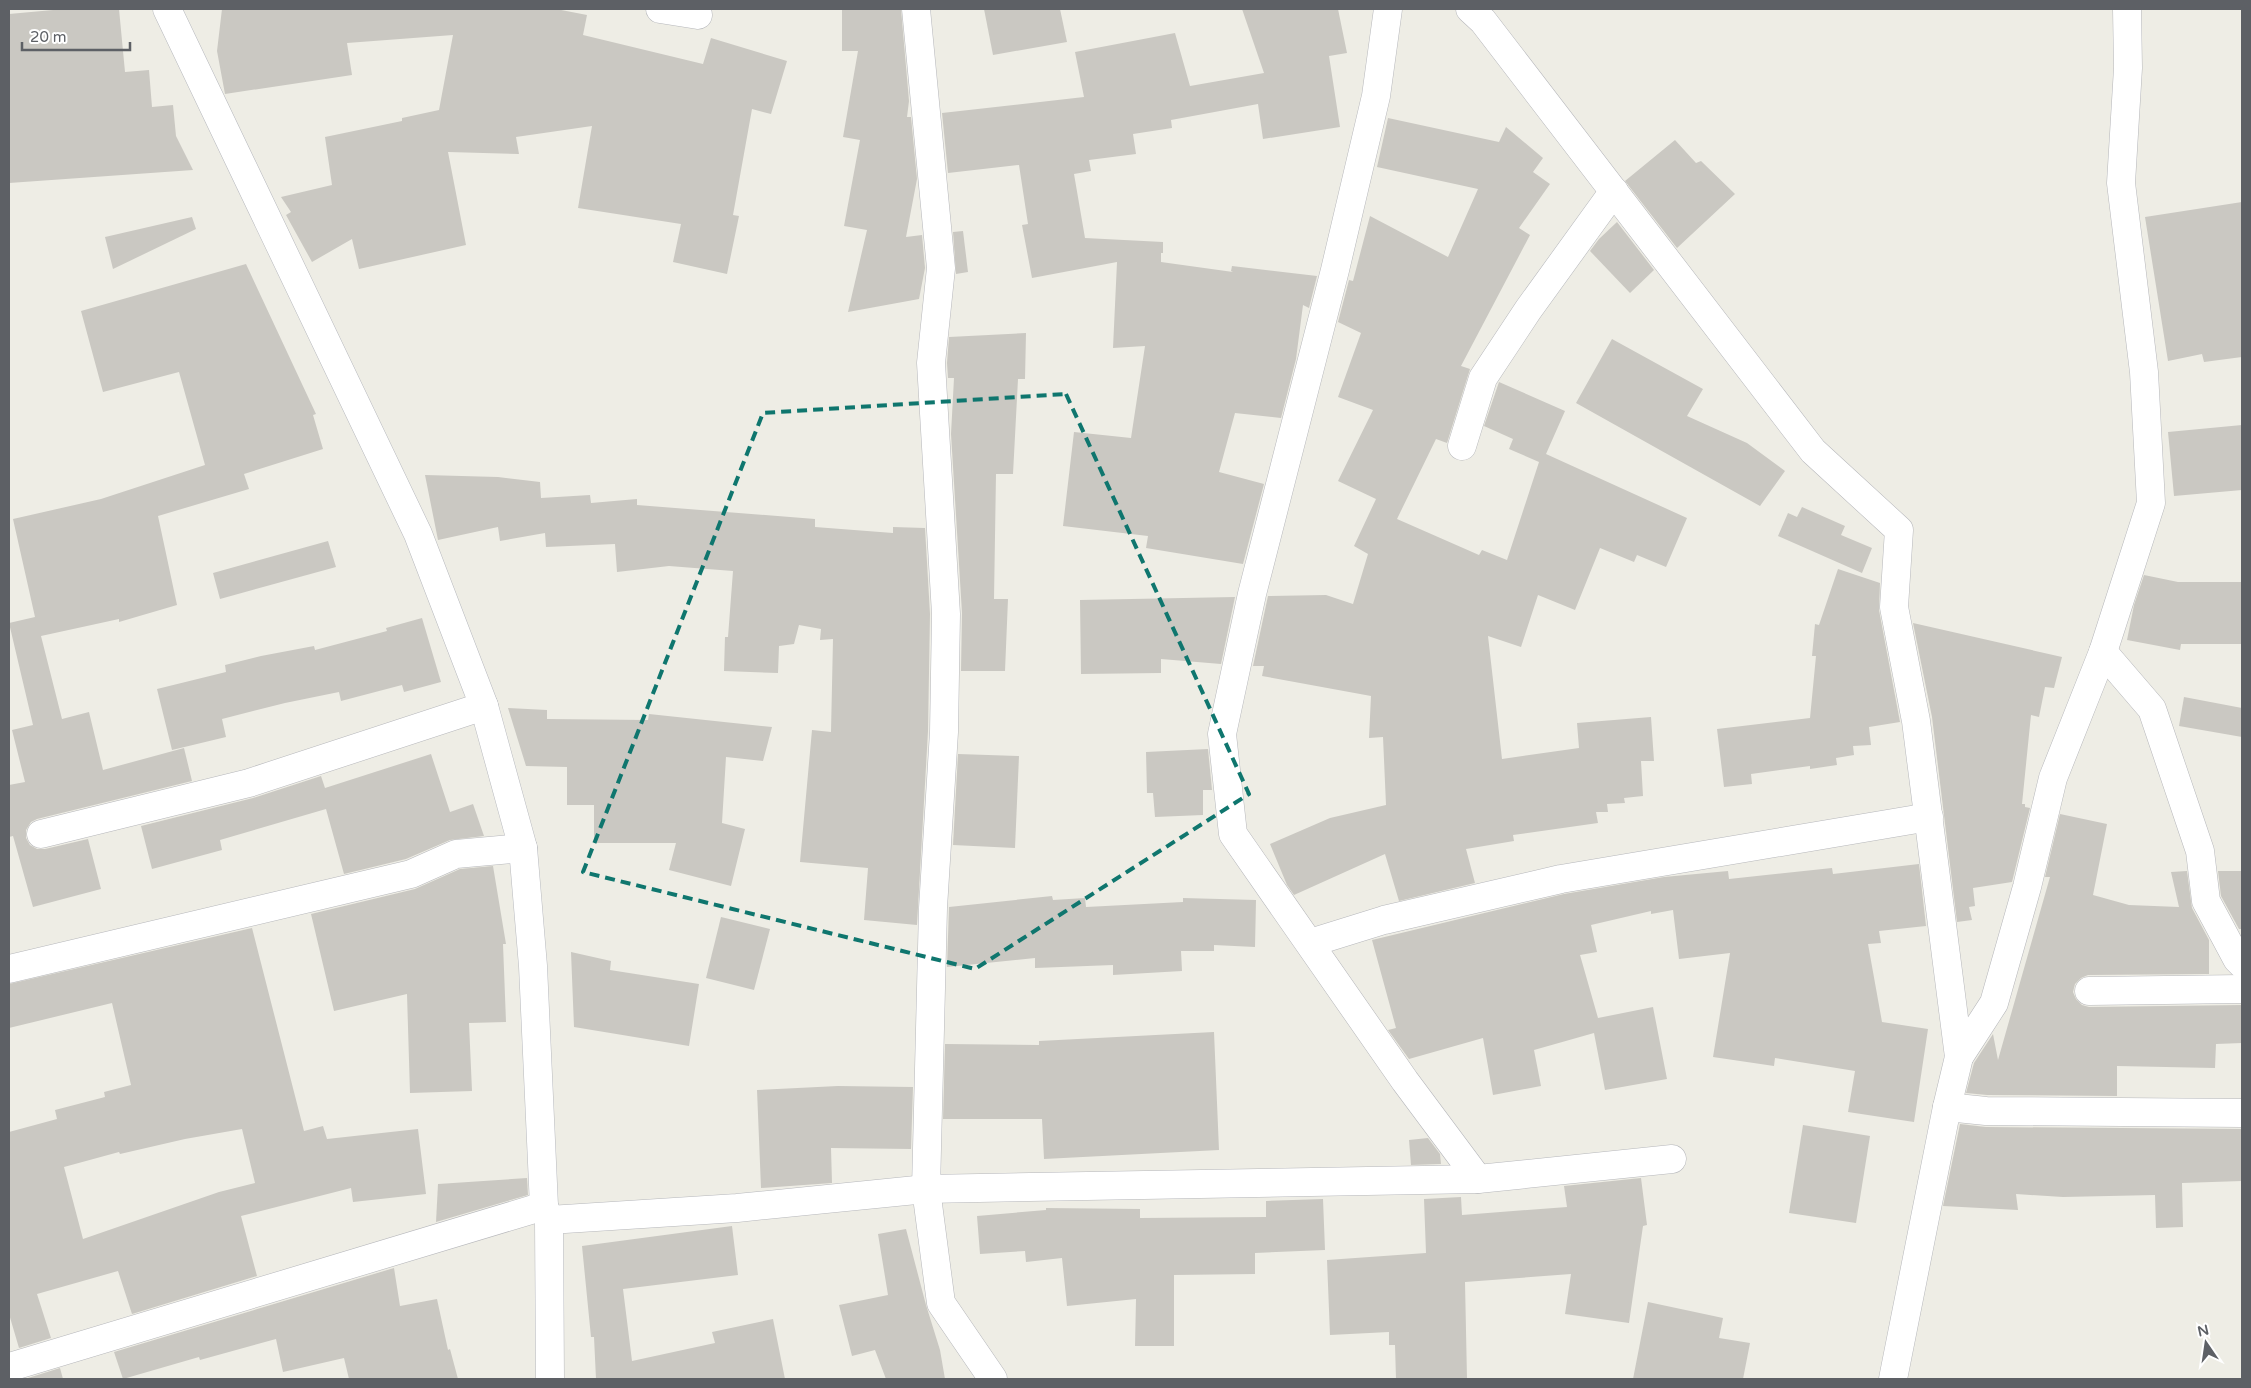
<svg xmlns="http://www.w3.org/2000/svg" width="2251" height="1388" font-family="'Varela Round',sans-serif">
	<rect width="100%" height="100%" fill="#eeede5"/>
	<g fill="#cac8c2" fill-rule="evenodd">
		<path d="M64,9H119L125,72L149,70L152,107L173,105L176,136L193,170L9,183V14Z"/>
		<path d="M222,9H556L587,15L583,35L703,64L711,38L787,61L771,114L752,109L733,215L739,216L727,274L673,262L681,224L578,208L592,126L516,137L519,154L448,152L466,245L359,269L352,239L312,262L286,215L291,212L281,197L332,185L325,137L402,121V118L439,110L453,35L347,43L352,75L225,94L217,51Z"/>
		<path d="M842,9H901L909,101L907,117H911L917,179L906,237L922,235L925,268L919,299L848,312L867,230L844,226L860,140L843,137L858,51H842Z"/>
		<path d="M984,9H1060L1067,42L993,55Z"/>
		<path d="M1242,9H1338L1347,53L1329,56L1340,127L1263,139L1258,104L1171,120L1172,128L1133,134L1136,154L1089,160L1091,171L1074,174L1085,238L1163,242V253H1161V262L1233,272L1231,271L1232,266L1317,276L1309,308L1303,305L1296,359L1281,418L1235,413L1219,472L1264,484L1243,564L1146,548L1148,536L1063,526L1074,432L1131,438L1145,346L1113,348L1117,262L1032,278L1022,225L1028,224L1019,165L948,173L942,113L1084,97L1075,52L1175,33L1190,86L1264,73Z"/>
		<path d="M1388,118L1499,142L1506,127L1543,158L1533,172L1550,184L1519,228L1530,235L1461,366L1470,369L1447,443L1436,439L1397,519L1479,555L1482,550L1507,560L1539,462L1509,449L1513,439L1484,426L1499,382L1565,411L1546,454L1687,518L1666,567L1637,555L1634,562L1600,548L1575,610L1538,595L1521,647L1488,636L1502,759L1579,748L1577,723L1651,717L1654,761H1641L1643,796L1624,798L1625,803L1607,804L1608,812H1596L1598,823L1513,835L1514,841L1466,849L1475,883L1399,901L1385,854L1294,895L1287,885L1270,844L1330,818L1386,805L1383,737L1369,738L1371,696L1262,676L1264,666H1253L1268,596L1326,595L1353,604L1368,554L1354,546L1376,499L1338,481L1373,410L1338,397L1361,333L1338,322L1349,280L1353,281L1370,216L1448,257L1478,189L1377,167Z"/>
		<path d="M1675,140L1696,163L1701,161L1735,194L1677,248L1625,181Z"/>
		<path d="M2242,202V357L2204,362L2202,354L2168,361L2145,217Z"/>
		<path d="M192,217L196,229L113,269L105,237Z"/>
		<path d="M1617,222L1654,270L1630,293L1590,251L1599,239Z"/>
		<path d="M963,231L968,272L956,274L953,232Z"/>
		<path d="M246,264L316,414L313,415L323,449L244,474L249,489L158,516L177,605L119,622V619L41,636L62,719L89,712L103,770L184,748L192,781L37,819L31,822L26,830V838L30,845L37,849H45L88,839L101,889L33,907L13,836L9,837V785L25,782L12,730L33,725L9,623L35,617L13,519L101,499L205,465L179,372L103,392L81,311Z"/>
		<path d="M1026,333L1025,379H1018L1013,474H996L994,599H1008L1005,671H961L962,613L951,434L954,378H948L947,363L949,337Z"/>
		<path d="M1612,339L1703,389L1687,416L1747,443L1785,471L1760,506L1576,403Z"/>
		<path d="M2242,425V490L2174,496L2168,432Z"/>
		<path d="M425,475L498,477L540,482L541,498L590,495L591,503L637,499V505L815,519V527L893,533V527L925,528L930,614L928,731L917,925L864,920L868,868L800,862L812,730L831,732L833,639L820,640L821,629L799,625L794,644L779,646L778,673L724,671L725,637H728L733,571L669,566L617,572L615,544L546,547L545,533L500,541L498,527L438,540Z"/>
		<path d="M1802,507L1845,526L1841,535L1872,548L1862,573L1778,536L1788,513L1797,517Z"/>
		<path d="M328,541L336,567L220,599L213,573Z"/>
		<path d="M1838,569L1880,583L1879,610L1900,722L1869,727L1871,745L1853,746L1854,755L1836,758L1837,765L1810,769V766L1751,774L1752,784L1724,787L1717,729L1810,718L1816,656H1812L1815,624L1819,625Z"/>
		<path d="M2144,575L2178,582H2242V644H2181L2180,650L2127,640L2134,605Z"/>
		<path d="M1235,597L1221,664L1161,659V673L1081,674L1080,600Z"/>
		<path d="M422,618L441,682L404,692L402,685L341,701L339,692L285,703L222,719L226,737L172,750L157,689L226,672L225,665L261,656L314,646L315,650L387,631L386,628Z"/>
		<path d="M1913,623L2062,657L2054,688L2045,687L2039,717L2031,715L2022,804H2025V807L2030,808L2012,882L1973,888L1975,906L1969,907L1972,920L1957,922L1932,717Z"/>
		<path d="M2184,697L2242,708V737L2179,726Z"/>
		<path d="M508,708L547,710V719L648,720L649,714L772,727L763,761L726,757L722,823L745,829L731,886L669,870L676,843H594V805H567V767L526,766Z"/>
		<path d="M1208,749L1212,790H1203V815L1155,817L1153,793H1147L1146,752Z"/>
		<path d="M431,754L450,812L473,804L484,836L450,840L406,859L344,874L326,809L220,840L222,850L152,869L141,826L253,798L321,776L325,788Z"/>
		<path d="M958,754L1019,756L1015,848L953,845Z"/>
		<path d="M2060,814L2107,824L2093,895L2129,905L2179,907L2171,872L2187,871L2192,908L2209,940V974L2088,975L2081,978L2075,984L2073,992L2076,999L2082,1005L2089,1007L2242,1005V1043L2216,1044L2215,1068L2117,1066V1096L1987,1095L1966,1093L1974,1063L1993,1034L1998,1060L2050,877H2045Z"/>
		<path d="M1919,864L1926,926L1879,931L1881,943L1868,944L1882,1022L1928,1029L1914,1122L1848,1112L1855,1071L1775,1058L1774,1066L1713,1057L1730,953L1679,959L1673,910L1651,914V911L1591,925L1597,952L1580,955L1598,1018L1653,1007L1667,1079L1605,1090L1594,1033L1534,1050L1541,1086L1493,1095L1483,1038L1409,1059L1388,1030L1396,1028L1372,940L1564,894L1664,877L1728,871L1729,879L1832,868L1833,874Z"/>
		<path d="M493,866L506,944H503L506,1022L469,1023L472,1091L410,1093L407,994L334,1011L311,914L415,889L460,869Z"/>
		<path d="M2218,871H2242V929H2239L2221,896Z"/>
		<path d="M1052,896L1053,900L1085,898L1086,907L1183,902V898L1256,900L1255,947L1214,945V951H1181L1182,971L1113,975V965L1035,968V958L947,967L949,907Z"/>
		<path d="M721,917L770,929L754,990L706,978Z"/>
		<path d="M252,928L304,1131L323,1126L327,1139L418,1129L426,1194L353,1202L351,1188L241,1216L257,1276L132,1314L118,1271L37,1294L51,1338L19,1348L9,1314V1132L57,1119L55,1110L105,1097L104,1092L131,1085L112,1003L9,1028V984ZM242,1129L255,1183L219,1192L83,1239L64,1167L119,1152L120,1154L185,1139Z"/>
		<path d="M571,952L611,961L610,970L699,984L689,1046L574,1027Z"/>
		<path d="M1214,1032L1219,1150L1044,1159L1042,1119H943L945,1044L1039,1045V1041Z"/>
		<path d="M838,1086L913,1087L911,1149L831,1148L832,1183L761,1188L757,1090Z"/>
		<path d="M1960,1124L1986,1127L2242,1129V1181L2182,1183L2183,1227L2156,1228L2155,1195L2063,1197L2016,1194L2018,1210L1943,1206Z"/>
		<path d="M1803,1125L1870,1136L1856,1223L1789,1213Z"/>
		<path d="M1428,1138L1440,1154L1441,1164L1411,1165L1409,1140Z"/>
		<path d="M527,1178L528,1195L436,1222L438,1184Z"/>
		<path d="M1641,1178L1647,1225L1643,1226L1629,1323L1565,1314L1571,1274L1465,1282L1467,1379H1396L1395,1345H1389V1332L1330,1335L1327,1260L1426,1253L1424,1199L1461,1197L1462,1215L1567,1207L1564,1186Z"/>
		<path d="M1323,1199L1325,1250L1255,1253V1274L1174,1275V1346H1135L1136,1299L1067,1306L1062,1258L1026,1262L1025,1251L980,1254L977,1216L1046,1210V1208L1140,1209V1218L1266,1217V1201Z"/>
		<path d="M732,1226L738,1275L623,1289L632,1361L715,1343L712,1332L773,1319L785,1379H596L594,1337H591L582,1246Z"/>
		<path d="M906,1229L926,1305L940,1350L945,1379H886L875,1350L852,1356L839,1305L888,1295L878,1234Z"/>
		<path d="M394,1268L400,1306L437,1299L448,1350L450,1349L458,1379H349L344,1358L283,1372L276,1339L200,1360L199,1357L123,1379L114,1352Z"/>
		<path d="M1648,1302L1723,1318L1719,1338L1750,1343L1743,1379H1633Z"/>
		<path d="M60,1368L63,1379H28V1378Z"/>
	</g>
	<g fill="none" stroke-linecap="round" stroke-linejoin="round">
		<defs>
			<g id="minor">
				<path d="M660,9L698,15"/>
				<path d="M916,9L941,268L931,363L946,614L944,732L933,908L926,1189L941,1303L993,1379"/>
				<path d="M1388,9L1376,96L1335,270L1252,594L1222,734L1233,834L1405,1081L1478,1179"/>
				<path d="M1470,9L1483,21L1813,451L1899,530L1894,607L1916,721L1959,1057"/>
				<path d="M1462,446L1483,378L1528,310L1614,191"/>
				<path d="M2103,652L2152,709L2200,851L2206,901L2237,959L2242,964"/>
				<path d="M41,834L249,783L484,706"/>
				<path d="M1310,943L1384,920L1561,879L1929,817"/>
				<path d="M9,969L411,874L456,854L523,848"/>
				<path d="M2089,991L2242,989"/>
				<path d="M1947,1107L1986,1111L2242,1113"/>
				<path d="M549,1220L737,1208L926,1189L1478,1179L1672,1159"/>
				<path d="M10,1367L544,1206"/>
				<path d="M1893,1379L1947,1107L1959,1057L1994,1003L2027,887L2053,778L2103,652L2151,503L2144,372L2121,183L2128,68L2127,9"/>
			</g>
			<path id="secondary" d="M167,9L418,534L484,706L523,848L533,966L544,1206L549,1220L550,1379"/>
		</defs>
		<use href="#minor" stroke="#b6b7bb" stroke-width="29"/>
		<use href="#secondary" stroke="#b7b9be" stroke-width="29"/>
		<use href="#minor" stroke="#fff" stroke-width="28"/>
		<use href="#secondary" stroke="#fff" stroke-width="28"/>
	</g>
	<path fill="none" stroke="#0f766e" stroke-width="4" stroke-dasharray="10 6" stroke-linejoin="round" d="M1066,394L1249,794L975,969L583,872L763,413Z"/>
	<rect width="2251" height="1388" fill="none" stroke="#5d6065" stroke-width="20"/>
	<g transform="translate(2206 1343) rotate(347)" stroke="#ffffff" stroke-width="4" paint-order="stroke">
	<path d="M0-4L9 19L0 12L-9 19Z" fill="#5d6065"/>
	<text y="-8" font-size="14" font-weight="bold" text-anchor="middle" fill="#5d6065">N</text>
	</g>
	<path d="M22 42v8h108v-8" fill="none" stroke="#5d6065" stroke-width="2.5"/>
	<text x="30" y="42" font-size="15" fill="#5d6065" stroke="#ffffff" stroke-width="4" paint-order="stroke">20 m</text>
</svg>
